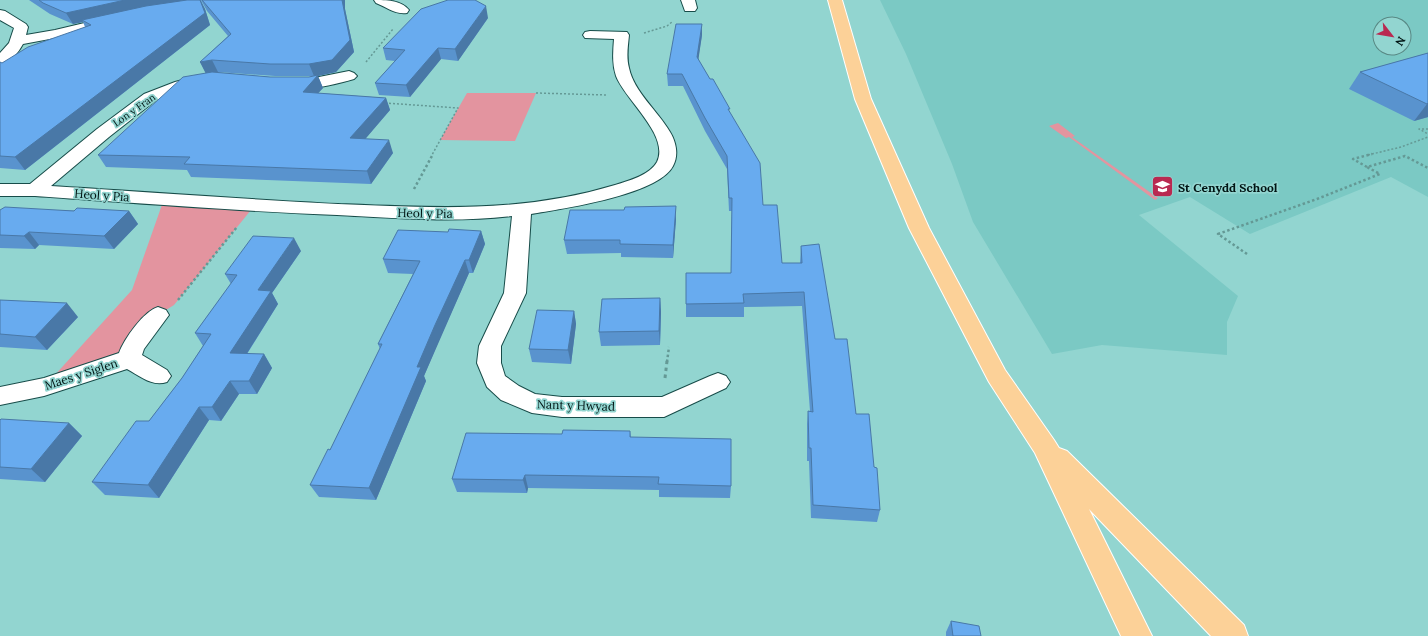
<svg xmlns="http://www.w3.org/2000/svg" width="1428" height="636" font-family="Lora,serif">
	<rect width="100%" height="100%" fill="#92d5d0"/>
	<path fill="#7bc9c4" fill-rule="evenodd" d="M880,0H1428V197L1391,177L1250,234L1190,197L1139,215L1238,296L1227,322V355L1102,345L1052,354L973,222L952,164L906,54ZM1380,24H1404V48H1380Z"/>
	<g fill="#e3949f">
		<path d="M467,93H536L515,141L440,140Z"/>
		<path d="M1058,123L1075,136L1072,137L1158,198L1155,200L1069,137L1066,138L1049,126Z"/>
		<path d="M164,199L255,205L174,305L158,315L129,359L44,387L132,290Z"/>
	</g>
	<g fill="none" stroke-linecap="round" stroke-linejoin="round">
		<defs>
			<g id="minor">
				<path d="M374,0C386,0 401,0 409,10L407,13C396,15 386,7 376,3Z"/>
				<path d="M681,0H695L697,8L695,11H685Z"/>
				<path d="M0,10L5,11L26,24L28,27L26,35L55,30L114,16L119,17L121,20L119,23L114,24L55,38L23,44C18,53 11,62 0,64V53L9,43L14,28L0,20Z"/>
				<path d="M590,31L627,32L629,35C628,46 626,57 629,68C634,92 658,111 670,132C676,142 679,155 673,166C658,195 562,209 531,214L526,293L501,346V363L505,376L519,386L535,394L562,397H662L710,376L718,373L726,376L730,382L726,388L664,417H562L532,413L501,400L487,387L477,363L479,346L504,293L512,216C453,223 395,218 337,215C236,211 136,203 35,196H0V184H30L97,129L144,94L175,82L198,76L203,78L206,81L203,84L185,89L156,100L109,137L51,186C147,192 242,199 338,204C431,208 524,213 615,185C628,181 650,175 657,162C670,135 625,100 616,76C612,64 613,52 614,39L585,38L583,35L585,32Z"/>
				<path d="M349,71L354,73L357,76L354,79C333,85 307,92 285,86L282,83L285,80L314,78Z"/>
				<path d="M158,307L166,310L169,315L144,349L142,355L167,370L171,376L167,382C152,387 140,376 127,369L44,396L0,405V387L44,378L119,353C124,339 144,311 158,307Z"/>
			</g>
			<path id="major" d="M828,0H842L871,99L929,228L1005,370L1054,440L1059,448L1067,451L1244,625L1248,636H1211L1089,509L1152,636H1121L1035,453L989,382L909,228L855,99Z"/>
		</defs>
		<use href="#minor" stroke="#174c49" stroke-width="2"/>
		<use href="#major" stroke="#fff" stroke-width="2"/>
		<g stroke="#649995" stroke-width="1.5" stroke-dasharray="2 2" stroke-linecap="butt">
			<path d="M644,33L667,26L672,22"/>
			<path d="M366,62L393,29"/>
			<path d="M536,93L607,95"/>
			<path d="M385,103L458,108L432,155"/>
			<path d="M1428,129H1419L1428,134"/>
			<path d="M1368,155L1401,147L1428,137"/>
		</g>
		<g stroke="#649995" stroke-width="2.5" stroke-dasharray="2.5 2.5" stroke-linecap="butt">
			<path d="M1367,167L1353,159L1372,154"/>
			<path d="M414,189L433,154"/>
			<path d="M1247,254L1218,234L1317,199L1380,174L1367,167L1405,156L1428,168"/>
			<path d="M178,300L237,227"/>
			<path d="M667,362L669,347"/>
		</g>
		<path stroke="#649995" stroke-width="3" stroke-dasharray="3.5 3.5" stroke-linecap="butt" d="M665,378L667,361"/>
		<use href="#minor" fill="#fff" fill-rule="evenodd"/>
		<use href="#major" fill="#fcd198" fill-rule="evenodd"/>
	</g>
	<g fill="#5993ce" fill-rule="evenodd">
		<path d="M29,0H201L205,9L210,25L25,170L0,168V62L2,63L85,27L83,22L73,24L50,14Z"/>
		<path d="M201,0H345V9L354,52L336,72L318,76L323,88L318,93L386,98L390,110L365,139L393,153L371,184L191,177L187,170L106,167L98,155L206,73L200,62L228,36L207,11ZM213,72H218L275,76H313L309,77H270Z"/>
		<path d="M488,18L458,61L441,59L410,97L379,95L375,83L395,61L386,60L383,48Z"/>
		<path d="M702,35L698,59L730,113L763,205L782,263H800L801,246L835,339L856,414L874,467L880,510L877,522L811,518L809,461H807V424L808,411H810L802,306L744,307V317H686V304L731,273L732,211H729L727,169L705,131L683,86H668L667,74Z"/>
		<path d="M1428,53V117L1414,121L1349,89L1360,72Z"/>
		<path d="M0,210L129,211L138,224L114,249L39,245L35,249L0,248Z"/>
		<path d="M676,219L673,258L621,257V253L567,254L564,240Z"/>
		<path d="M481,231L485,244L473,273H469L440,338L424,376L426,381L376,500L319,497L310,485L330,450L380,349L378,344L413,274L388,273L383,259Z"/>
		<path d="M301,251L272,293L278,304L247,354H264L272,368L257,394H239L221,421L209,420L159,498L105,495L92,482L149,421L182,378L203,346L195,333L231,284L225,274Z"/>
		<path d="M660,298L661,312L660,345L601,346L599,332Z"/>
		<path d="M0,300L78,317L47,350L0,347Z"/>
		<path d="M574,311L576,324L571,364L532,362L529,349Z"/>
		<path d="M0,420L69,423L82,436L45,482L0,479Z"/>
		<path d="M630,431L631,437L731,486L730,498L659,497V490L528,488L527,493L457,492L452,479L562,434Z"/>
		<path d="M951,621L981,636H946V632Z"/>
	</g>
	<g fill="#4978a7">
		<path d="M125,0H194L82,20L83,22L73,24L66,13Z"/>
		<path d="M200,0L205,9L210,25L25,170L15,157Z"/>
		<path d="M342,0H345V9L354,52L336,72L318,76L323,88L308,104L303,92L314,76L309,64Z"/>
		<path d="M486,6L488,18L458,61L455,49Z"/>
		<path d="M702,24V35L697,69V57Z"/>
		<path d="M438,48L441,59L410,97L406,85Z"/>
		<path d="M212,60L218,72L206,74L200,62Z"/>
		<path d="M386,98L390,110L355,151L350,138Z"/>
		<path d="M1428,103V117L1414,121L1427,104Z"/>
		<path d="M389,140L393,153L371,184L367,171Z"/>
		<path d="M676,206V219L673,258V245Z"/>
		<path d="M129,211L138,224L114,249L104,236Z"/>
		<path d="M481,231L485,244L473,273L469,260Z"/>
		<path d="M29,232L39,245L35,249L24,236Z"/>
		<path d="M294,238L301,251L272,293L278,304L239,366L230,353L258,290Z"/>
		<path d="M465,260L469,273L424,376L426,381L376,500L369,488L417,367L435,325Z"/>
		<path d="M660,298L661,312L660,345L659,331Z"/>
		<path d="M67,303L78,317L47,350L35,337Z"/>
		<path d="M574,311L576,324L571,364L568,350Z"/>
		<path d="M264,354L272,368L257,394L249,381Z"/>
		<path d="M230,381L239,394L221,421L212,407Z"/>
		<path d="M199,407L209,420L159,498L148,485Z"/>
		<path d="M69,423L82,436L45,482L31,469Z"/>
		<path d="M525,475L528,488L527,493L523,480Z"/>
	</g>
	<g fill="#68abef" stroke="#4978a7">
		<path d="M39,0H125L66,13L43,3Z"/>
		<path d="M187,0H200L205,13L15,157L0,156V62L2,63L28,47L91,25L82,20L146,6Z"/>
		<path d="M202,0H342L350,40L332,60L309,64H270L212,60L200,62L231,34Z"/>
		<path d="M448,0H475L486,6L455,49L438,48L406,85L375,83L405,50L383,48L421,9Z"/>
		<path d="M676,24H702L697,57L710,79H713L730,109H728L760,163L763,205H777L782,263H802L801,246L819,244L835,339H847L856,414H869L874,467L877,468L880,510L813,505L811,448H809L808,411L813,412L804,292L743,294L744,303L686,304V273H731L732,198H729L727,156L705,118L682,74H667Z"/>
		<path d="M1428,53V103L1427,104L1360,72Z"/>
		<path d="M212,72L270,77H309L318,75L303,92L386,98L350,138L389,140L367,171L184,164L190,157L98,155L183,77Z"/>
		<path d="M676,206L673,245L620,244V240H564L570,210H624L625,207Z"/>
		<path d="M5,207L74,211L77,208L129,211L104,236L29,232L24,236L0,235V210Z"/>
		<path d="M449,229L481,231L469,260H465L435,325L417,367H421L369,488L310,485L328,449L330,450L382,344H378L420,261L383,259L398,230L448,232Z"/>
		<path d="M253,236L294,238L258,290L271,291L230,353L264,354L249,381H230L212,407H199L148,485L92,482L136,421H149L182,378L211,334L195,333L237,275L225,274Z"/>
		<path d="M660,298L659,331L599,332L602,299Z"/>
		<path d="M0,300L67,303L35,337L0,334Z"/>
		<path d="M537,310L574,311L568,350L529,349Z"/>
		<path d="M1,419L69,423L31,469L0,467V420Z"/>
		<path d="M563,430L630,431V437L731,439V486L658,484L659,477L525,475L523,480L452,479L466,433L562,434Z"/>
		<path d="M951,621L979,626L981,636H953Z"/>
	</g>
	<defs>
		<symbol id="school-square" viewBox="-11 -11 22 22"><rect x="-9" y="-9" width="18" height="18" rx="4" fill="#b92951" stroke="#92d5d0"/><path d="M0-5L7-2L0 1L-7-2ZM-4 1L0 2.5L4 1V4Q0 6-4 4Z" fill="#fff"/></symbol>
	</defs>
	<g fill-rule="evenodd">
		<use href="#school-square" x="1150" y="174" width="25" height="25"/>
	</g>
	<g text-anchor="middle" dominant-baseline="central" stroke-width="3.5" stroke-linejoin="round" paint-order="stroke">
		<g font-size="10" fill="#001413" stroke="#92d5d0">
			<text transform="translate(134 110) rotate(-35)">Lon y Fran</text>
		</g>
		<g font-size="12" font-weight="bold" fill="#001413" stroke="#92d5d0" text-anchor="start">
			<text x="1178" y="187">St Cenydd School</text>
		</g>
		<g font-size="12" fill="#001413" stroke="#92d5d0">
			<text transform="translate(102 195) rotate(4)">Heol y Pia</text>
			<text transform="translate(425 213) rotate(1)">Heol y Pia</text>
			<text transform="translate(81 374) rotate(-18)">Maes y Siglen</text>
			<text transform="translate(576 405) rotate(2)">Nant y Hwyad</text>
		</g>
	</g>
	<g transform="translate(1392 36) rotate(121)"><circle r="19" fill="#92d5d0" stroke="#588884"/>
	<path d="M0-3L7 15L0 10L-7 15Z" fill="#b92951"/>
	<text y="-6" font-size="11" font-weight="bold" text-anchor="middle" fill="#001413">N</text>
	</g>
</svg>
